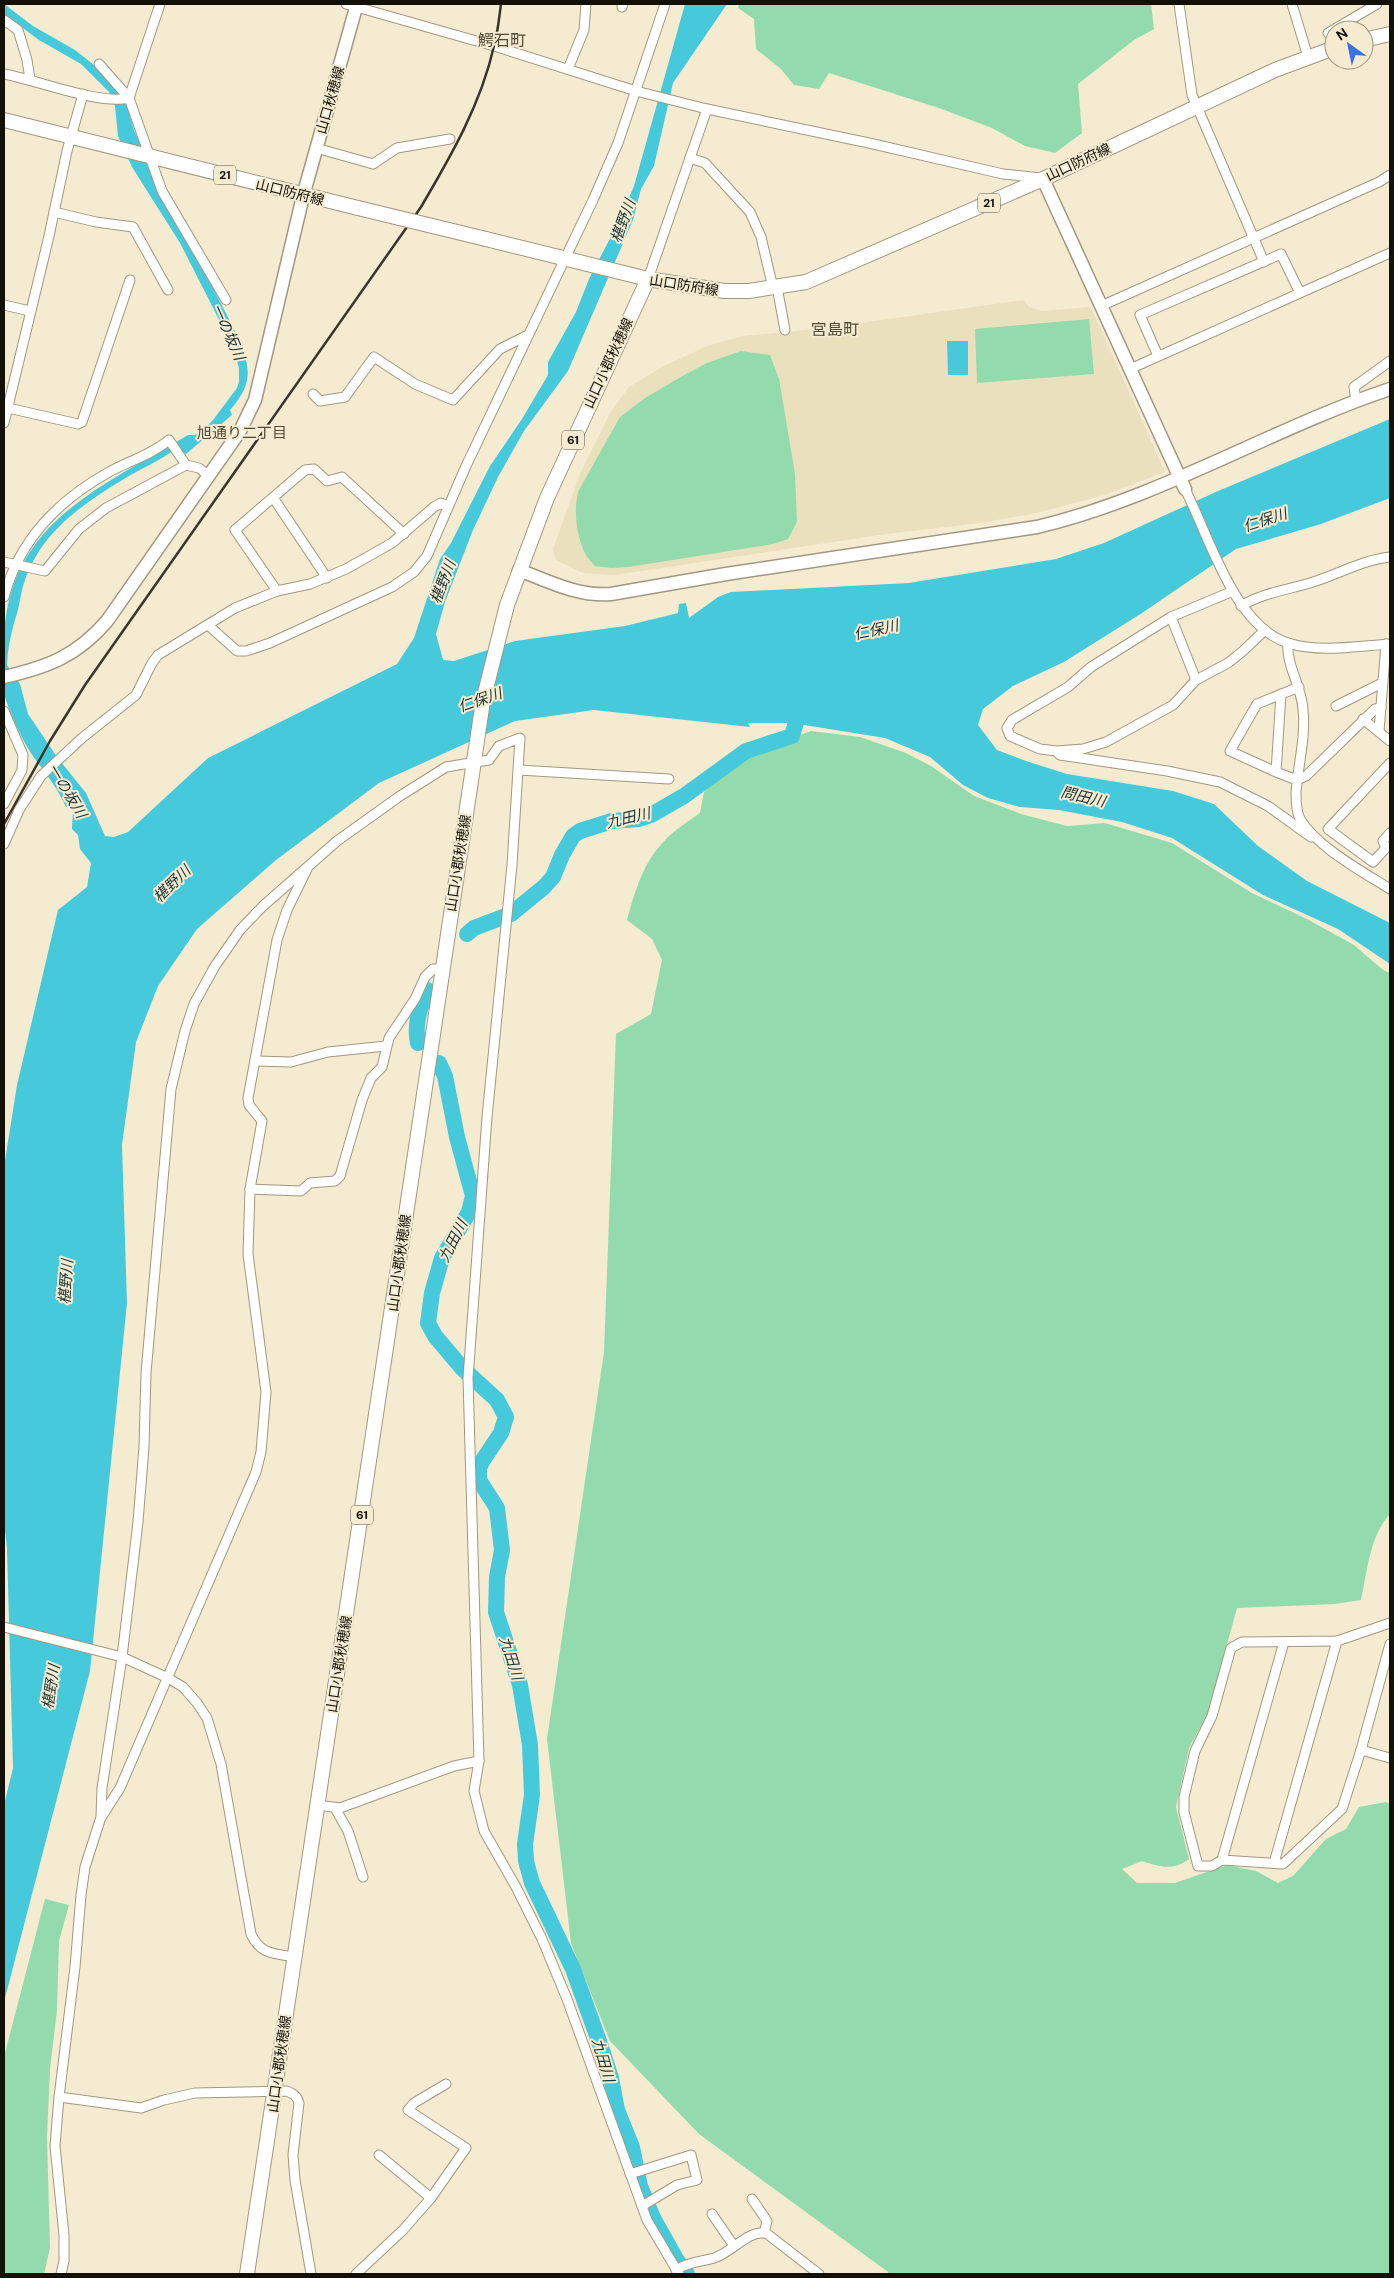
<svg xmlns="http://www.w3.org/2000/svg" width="1394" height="2278" font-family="'DM Sans','Noto Sans JP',sans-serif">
	<rect width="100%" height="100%" fill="#f4ebd1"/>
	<path fill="#eae0be" d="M1024,300L1029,307L1042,311L1091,307L1165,472L1104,495L1037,513L980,523L886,534L615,575L583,573L556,560L553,549L580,474L610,413L629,387L662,367L707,346L743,336L825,328Z"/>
	<g fill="#93dbac">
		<path d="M739,4H1151L1154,29L1134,40L1078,84L1082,133L1055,153L1025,146L992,128L939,108L829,73L819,89L794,85L781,69L756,49L754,19L738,8Z"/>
		<path d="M1089,319L1094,374L977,383L975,329Z"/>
		<path d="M741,351L770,355L779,379L795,474L797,522L788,539L773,544L628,567L611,568L595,566C592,562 587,558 585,553C576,536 573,507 579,490L620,417L645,398L686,374L707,363Z"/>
		<path d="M811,731L860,737L906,753L931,766L974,796L1021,814L1067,826L1105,823L1172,843L1252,893L1307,919L1354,945L1383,970L1390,973V1514C1370,1535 1367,1572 1361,1600L1335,1604L1237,1608L1208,1713L1189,1748L1176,1807L1189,1859C1174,1871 1160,1867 1142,1861L1122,1869L1137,1883H1175L1227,1865L1256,1871L1278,1883L1293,1876L1326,1839L1346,1829L1359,1807L1386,1802L1390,1804V2274H888V2272L699,2134L610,2041L571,1943L547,1739L604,1352L616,1034L651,1014L662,960L652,939L627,920C635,891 643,862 666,839C676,829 689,821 700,813L704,792L744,756Z"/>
		<path d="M45,1899L69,1905L59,1941L57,2010L50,2069L47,2137L50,2248L44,2274H4V2057Z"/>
	</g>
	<g fill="#46cadb">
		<path d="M4,4L33,26L75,50L94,65L120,94L127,105L134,130L150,165L233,327C248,361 258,379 230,410L232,415L186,454L177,448C160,461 142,468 124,479C81,505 40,533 24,583C21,592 20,601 18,610C12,629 8,645 7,665L20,684L28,714L57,757L86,793L105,836L114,837L128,832L208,758L397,664L414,638L440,559L451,543L490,466L522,419L548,375V362L576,312L589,279L617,225L634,186L685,4H727L673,83L654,166L641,189L633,220L568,371L524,431L498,477L473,530L445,602L436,634L443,660L454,661L515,641L625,626L678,613L679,604L686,603L689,618L718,597L731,592L909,583L1056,559L1104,543L1218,491L1390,419V498L1321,524L1236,549L1142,613L1064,662L1013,686L983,709L978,725L997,750L1026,761L1067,774L1173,791L1214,804L1258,846L1307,881L1390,923V964L1338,929L1263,895L1172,838L1122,822L1059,810L1020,807L988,798L963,785L930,757L885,738L792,723H748L750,727L594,710L515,721L379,783L276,860L197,929L158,986L136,1042L122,1145L127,1303L90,1671L4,2002V1805L13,1768L7,1548L4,1522V1167L17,1085L58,910L87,887L91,863L80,849L78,835L72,829L73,810L70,807H66C57,787 45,773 33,756C23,742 9,711 4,694C0,680 4,660 4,645C4,524 100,488 188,435H195L202,431L213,420L237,388L239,382V368L233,347L180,243L132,167L118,136L115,106L109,92L81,64L39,40L4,14Z"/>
		<path d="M947,341H968V375H948Z"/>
	</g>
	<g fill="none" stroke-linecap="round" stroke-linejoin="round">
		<g stroke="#46cadb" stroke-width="16">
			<path d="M467,934L474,928L511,914L544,887L553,877L562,855L573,836L580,831L612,821L639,819L651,815L684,796L746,751L792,736L802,702"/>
			<path d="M418,1043C414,1025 420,1007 427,990"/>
			<path d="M439,1063L445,1076L457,1137L473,1196L469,1212L442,1258L432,1293L428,1323L435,1336L462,1368L497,1400L506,1417L501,1433L483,1460L479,1468V1480L497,1508L502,1550L497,1577L496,1612L520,1685L530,1745L532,1795L525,1844L526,1861L532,1883L573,1969L600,2044L611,2078L617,2110L632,2147L640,2186L653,2218L676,2259L687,2274"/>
		</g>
		<defs>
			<g id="street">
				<path d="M346,4L494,46L636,91L707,109L869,143L1003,174L1041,178"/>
				<path d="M1179,4L1192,95L1264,262"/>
				<path d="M1292,4L1308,57"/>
				<path d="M622,7L623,4"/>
				<path d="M4,20L18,30L27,60L30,79"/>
				<path d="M1328,33L1377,4"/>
				<path d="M99,64L129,98L162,191L226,300"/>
				<path d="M568,69L584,30L586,4"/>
				<path d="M4,74C37,80 99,105 129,98"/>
				<path d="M129,98L160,4"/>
				<path d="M316,148L373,164L397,148L450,139"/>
				<path d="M690,158L705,163L750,212L761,237L773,288"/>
				<path d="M54,212L96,222L133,227L168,290"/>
				<path d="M648,279L707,109"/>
				<path d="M777,287L785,330"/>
				<path d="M1300,293L1390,253"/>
				<path d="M4,305L30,311"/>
				<path d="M1101,306L1379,182L1390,175"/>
				<path d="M1130,369L1300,293L1281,254L1140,315L1158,356"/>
				<path d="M313,394L320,401L345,397L374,357L415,384L453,400L500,349L528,335"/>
				<path d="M1356,401L1354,387L1390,361"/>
				<path d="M4,407L78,424L82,422L130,280"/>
				<path d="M4,423L49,236L67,151L83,94"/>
				<path d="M1185,489C1209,536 1234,626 1288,643C1319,653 1358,646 1390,644"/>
				<path d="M274,499L327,578"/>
				<path d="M4,562L45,571L79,529L106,508L186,465"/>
				<path d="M277,591L235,530L305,470L314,469L327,481L342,477L404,534"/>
				<path d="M1233,591L1171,617L1091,667L1068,687L1012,720L1007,728L1010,736L1040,749L1057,751L1083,749L1106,742L1173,705L1196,680L1228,663L1243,651L1265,630"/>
				<path d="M4,597C19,540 57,501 109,472C129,461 151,455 169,440L186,465L199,468L209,476"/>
				<path d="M1241,606C1263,593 1286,590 1310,583C1337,575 1362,560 1390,557"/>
				<path d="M1171,617L1196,680"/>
				<path d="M208,625L237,651H246L270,643L392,587L414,572L427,556L466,466L593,200L618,143L665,4"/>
				<path d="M1288,643C1286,665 1301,685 1303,709C1306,738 1298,764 1296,793C1296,801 1296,811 1300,819C1317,847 1363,872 1390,889"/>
				<path d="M1299,687L1257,704L1230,751L1276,772L1297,780L1306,776L1375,709L1381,708"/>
				<path d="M1336,706L1382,683"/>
				<path d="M4,711L23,755L22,770L4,804"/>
				<path d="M1363,719L1390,741"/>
				<path d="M1379,731L1386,644"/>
				<path d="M1058,753L1060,755L1167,771L1220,782L1268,806L1311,837"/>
				<path d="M1390,763L1328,829L1373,862L1386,848L1383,841L1390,833"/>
				<path d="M519,770L669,779"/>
				<path d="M1276,772L1281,694"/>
				<path d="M4,844L19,810L41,776L82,738L136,695L152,663L158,655L235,608L277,591L310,584L346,569L392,543L434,507L441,503L448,506"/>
				<path d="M257,1061L291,1062L328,1052L386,1046"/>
				<path d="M250,1189L301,1191L310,1183L335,1181L340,1176L362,1100L371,1078L382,1067L389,1038L415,999L425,977L433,969H442"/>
				<path d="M4,1627L122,1657L168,1678L183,1687L197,1703L207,1718L221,1764L251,1934C261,1955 273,1953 294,1957"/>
				<path d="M1390,1644L1361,1750L1390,1758"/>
				<path d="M1361,1750L1342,1809L1283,1864L1222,1860L1212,1866H1198L1184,1812V1797L1195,1751L1212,1716L1231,1648L1242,1642L1337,1641L1390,1623"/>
				<path d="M317,1805L340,1808L454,1766L479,1761"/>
				<path d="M335,1808L348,1831L363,1877"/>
				<path d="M102,1816L120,1788L256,1472L261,1452L266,1392L248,1254L250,1189L262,1121L249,1105L248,1098L277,940L287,910L307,869"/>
				<path d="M1222,1860L1284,1642"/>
				<path d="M1274,1863L1337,1641"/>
				<path d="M59,2097L141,2108L164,2100L195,2093L287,2091C294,2094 297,2096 299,2103L293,2155L295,2180L311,2274"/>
				<path d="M379,2155L431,2198"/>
				<path d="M630,2174L691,2155L697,2180L677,2185L642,2206"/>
				<path d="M752,2199L767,2221L764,2233"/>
				<path d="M712,2214L734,2246"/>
				<path d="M676,2270C688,2262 700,2262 714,2258C733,2252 746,2231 766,2233L819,2274"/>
				<path d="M61,2274L64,2261V2235L55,2146L59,2097L75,1967L81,1895L85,1867L101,1817L102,1788L122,1657L138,1522L144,1447L146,1373L171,1089L185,1031L194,1004L215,966L240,930L263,906L337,841L400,796L446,767L489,760L499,746L520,738L512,865L487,1117L468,1378L479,1761L474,1791L484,1831L516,1887L542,1939L567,1999L647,2220L679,2274"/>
				<path d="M356,2274L403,2230L431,2198L466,2148L408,2110L414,2103L446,2084"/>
			</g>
			<g id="secondary">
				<path d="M1043,179L1185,489"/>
				<path d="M519,570C548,581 579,597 611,594L726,574L1037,527C1160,498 1270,429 1390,389"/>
				<path d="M4,677C48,667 77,656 107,621L240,431L255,400L303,196L357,4"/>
			</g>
			<g id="primary">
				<path d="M1364,40L1390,34"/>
				<path d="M4,120L358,208"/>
				<path d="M486,239L648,279L724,291H749L806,282L1043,179L1275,70L1334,48"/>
				<path d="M247,2274L483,701L507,605L547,498L648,279"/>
			</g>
		</defs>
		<use href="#street" stroke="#a09880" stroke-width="11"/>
		<use href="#secondary" stroke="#a09880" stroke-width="15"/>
		<use href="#primary" stroke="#a09880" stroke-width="16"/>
		<use href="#street" stroke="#fff" stroke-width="9"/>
		<use href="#secondary" stroke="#fff" stroke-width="12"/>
		<use href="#primary" stroke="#fff" stroke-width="14"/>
		<path stroke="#393529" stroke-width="2.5" d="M4,824L50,741L85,685L421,207C451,156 481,104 494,46C498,32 499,18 501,4"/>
		<defs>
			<path id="primary-bridge" d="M358,208L486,239"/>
		</defs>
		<use href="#primary-bridge" stroke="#a09880" stroke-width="16" stroke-linecap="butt"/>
		<use href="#primary-bridge" stroke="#fff" stroke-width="14"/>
	</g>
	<g text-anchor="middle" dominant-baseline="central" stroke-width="4" stroke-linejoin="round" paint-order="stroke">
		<g fill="#f4ebd1" stroke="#565244" stroke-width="1">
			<rect x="214" y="165.5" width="22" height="19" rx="4"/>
			<rect x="978" y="193.5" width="22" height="19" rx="4"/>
			<rect x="562" y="430.5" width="22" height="19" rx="4"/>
			<rect x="351" y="1505.5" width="22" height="19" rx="4"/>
		</g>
		<g font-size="12" font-weight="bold" fill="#131007">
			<text x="225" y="175">21</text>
			<text x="989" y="203">21</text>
			<text x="573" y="440">61</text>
			<text x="362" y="1515">61</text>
		</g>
		<g font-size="14" fill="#131007" stroke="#f4ebd1">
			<text transform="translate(330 100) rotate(-74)">山口秋穂線</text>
			<text transform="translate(1078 162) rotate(-25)">山口防府線</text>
			<text transform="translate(290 192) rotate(14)">山口防府線</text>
			<text transform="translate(684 285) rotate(9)">山口防府線</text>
			<text transform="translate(608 363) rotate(-65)">山口小郡秋穂線</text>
			<text transform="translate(458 863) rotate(-81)">山口小郡秋穂線</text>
			<text transform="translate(399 1263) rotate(-82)">山口小郡秋穂線</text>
			<text transform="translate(339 1664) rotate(-81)">山口小郡秋穂線</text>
			<text transform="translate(279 2064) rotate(-82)">山口小郡秋穂線</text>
		</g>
		<g font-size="15" font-style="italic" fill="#1d3437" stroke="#f4ebd1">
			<text transform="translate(623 221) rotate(-70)">椹野川</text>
			<text transform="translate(228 332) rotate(66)">一の坂川</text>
			<text transform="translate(1265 520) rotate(-18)">仁保川</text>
			<text transform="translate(443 582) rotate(-69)">椹野川</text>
			<text transform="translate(876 630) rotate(-12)">仁保川</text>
			<text transform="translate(480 700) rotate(-19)">仁保川</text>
			<text transform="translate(67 791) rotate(59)">一の坂川</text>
			<text transform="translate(1083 797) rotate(13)">問田川</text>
			<text transform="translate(628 818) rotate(-13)">九田川</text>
			<text transform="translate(172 884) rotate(-44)">椹野川</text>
			<text transform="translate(453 1241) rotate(-63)">九田川</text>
			<text transform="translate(66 1282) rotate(-86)">椹野川</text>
			<text transform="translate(511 1658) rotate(72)">九田川</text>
			<text transform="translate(51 1687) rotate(-81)">椹野川</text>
			<text transform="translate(603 2060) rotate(74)">九田川</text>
		</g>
		<g font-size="15" fill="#524b35" stroke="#f4ebd1">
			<text x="242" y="433">旭通り二丁目</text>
		</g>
		<g font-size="16" fill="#524b35" stroke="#f4ebd1">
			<text x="502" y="40">鰐石町</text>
			<text x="835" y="329">宮島町</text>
		</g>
	</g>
	<rect width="1394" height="2278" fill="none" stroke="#131007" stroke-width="10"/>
	<g transform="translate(1349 45) rotate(327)"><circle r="24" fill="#f4ebd1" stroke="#9a9380"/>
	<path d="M0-4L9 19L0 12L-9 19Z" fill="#3c71e1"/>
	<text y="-8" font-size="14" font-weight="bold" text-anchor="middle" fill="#131007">N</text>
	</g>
</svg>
